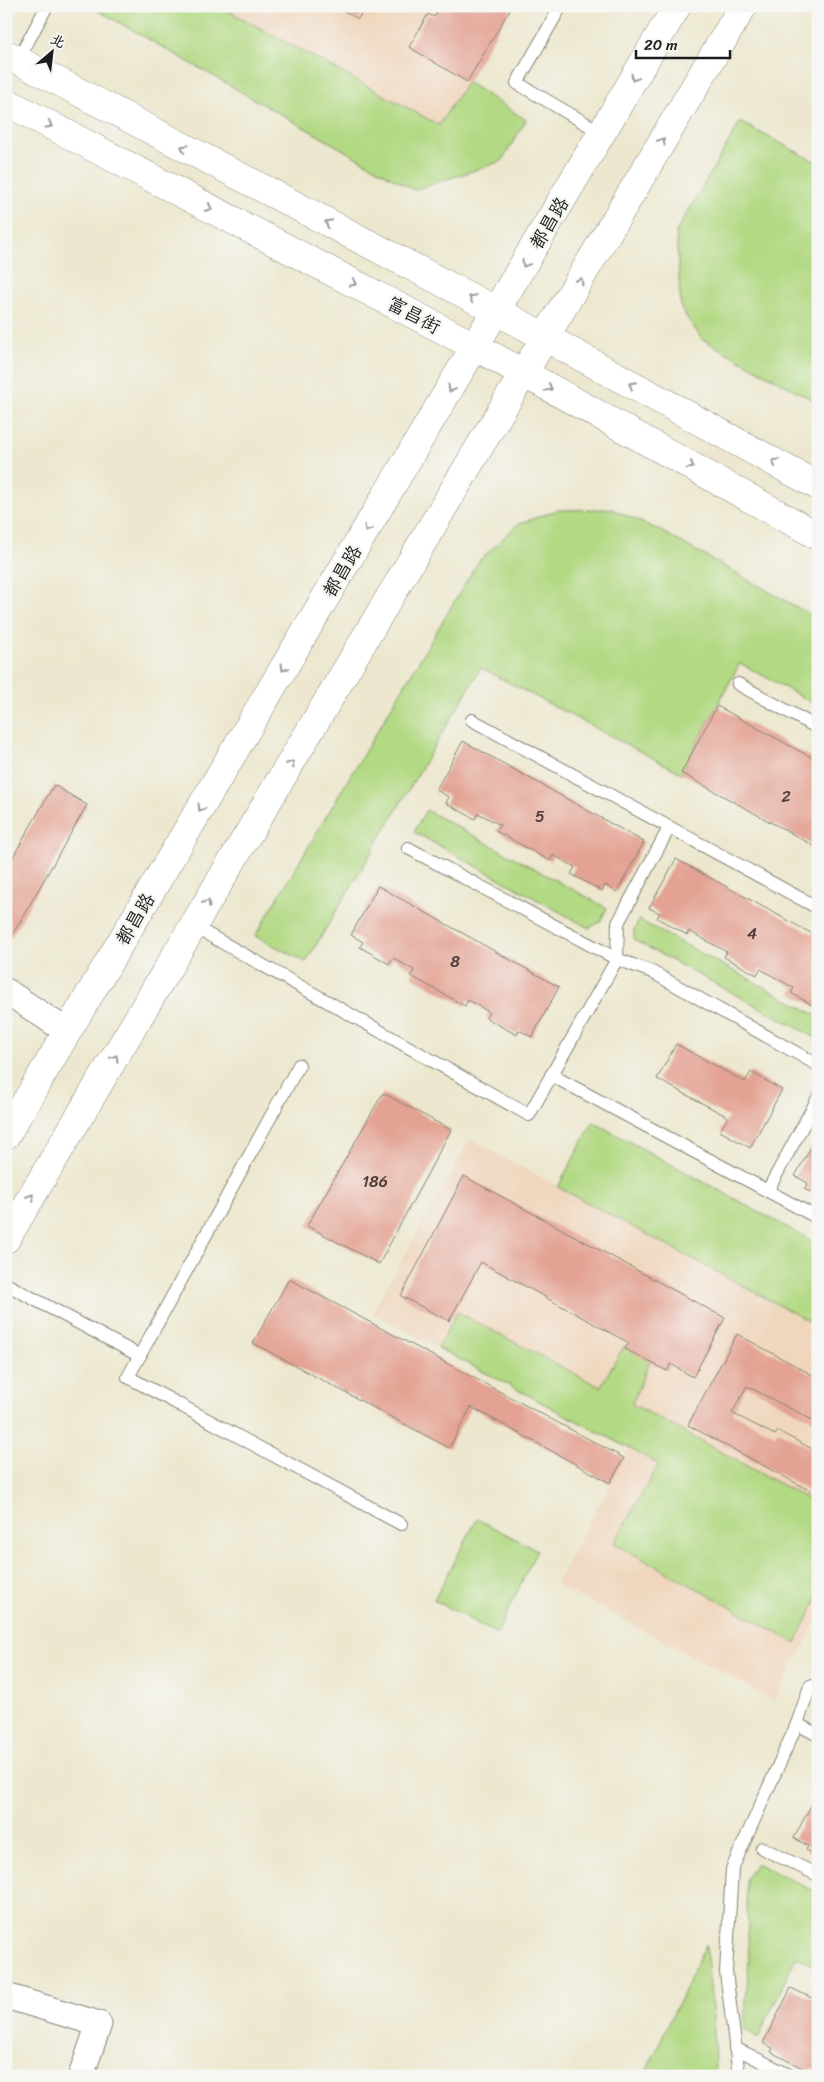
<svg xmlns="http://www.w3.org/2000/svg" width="824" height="2082" font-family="Sriracha,'LXGW WenKai TC',sans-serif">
	<rect width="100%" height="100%" fill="#f6f6f2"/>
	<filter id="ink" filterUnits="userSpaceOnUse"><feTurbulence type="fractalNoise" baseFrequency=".02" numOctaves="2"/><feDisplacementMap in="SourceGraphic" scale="10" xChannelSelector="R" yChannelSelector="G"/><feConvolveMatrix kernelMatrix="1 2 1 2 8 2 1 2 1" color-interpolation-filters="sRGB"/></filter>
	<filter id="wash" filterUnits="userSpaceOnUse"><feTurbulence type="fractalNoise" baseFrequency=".0096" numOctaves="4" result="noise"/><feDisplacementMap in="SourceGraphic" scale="20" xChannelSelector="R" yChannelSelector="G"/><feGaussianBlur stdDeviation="1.12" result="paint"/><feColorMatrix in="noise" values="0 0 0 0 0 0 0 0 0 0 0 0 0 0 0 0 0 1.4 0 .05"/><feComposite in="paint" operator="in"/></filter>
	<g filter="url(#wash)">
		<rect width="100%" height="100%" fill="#ece7ce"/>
		<g fill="#efd6bc">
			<path d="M219,6H512L467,82L439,125Z"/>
			<path d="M470,1139L818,1326V1620L774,1700L556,1584L629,1449L372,1313Z"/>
		</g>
		<g fill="#b2d983" stroke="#677a50">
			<path d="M90,6H219L439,125L467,82L526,120L502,161L414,190Z"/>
			<path d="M740,122L818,163V403L702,339L681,309L676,232Z"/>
			<path d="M612,509L659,530L818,619V706L740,663L681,773L481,668L306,962L255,936L478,562L518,524L558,510Z"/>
			<path d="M426,810L607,908L600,922L589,928L414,832Z"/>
			<path d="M639,920L818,1016V1039L634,940V930Z"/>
			<path d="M593,1122L818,1244V1326L558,1187Z"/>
			<path d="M457,1312L600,1387L625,1345L650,1360L632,1404L815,1503L818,1499V1597L796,1643L614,1543L659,1464L438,1348Z"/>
			<path d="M477,1519L537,1550L497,1634L434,1600Z"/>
			<path d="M756,1863L818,1893V1968L796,1957L758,2038L744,2029L749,1960L746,1879Z"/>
			<path d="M706,1944L714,2029L715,2076H644Z"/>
		</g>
		<g id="blocks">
			<g fill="#e3a293">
				<path d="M335,6H365L358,19Z"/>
				<path d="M440,6H512L467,82L409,47L428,14L434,17Z"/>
				<path d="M717,706L818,761V848L681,773Z"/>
				<path d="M463,741L644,842L617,892L605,885L602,891L571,874L575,867L553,855L550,861L496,831L500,825L478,813L475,819L446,803L449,797L436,790Z"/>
				<path d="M54,785L87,805L6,946V869Z"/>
				<path d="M676,859L818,937V1008L791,993L794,988L760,969L757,975L724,957L727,952L689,931L687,935L657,918L660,913L649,908Z"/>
				<path d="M378,886L559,987L532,1037L519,1030L517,1035L486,1018L489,1012L468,1000L465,1006L411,976L414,970L393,958L389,964L360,947L363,942L351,935Z"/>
				<path d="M676,1044L745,1082L751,1072L782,1090L750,1148L720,1131L728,1117L657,1079Z"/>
				<path d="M383,1093L451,1130L379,1264L307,1226Z"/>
				<path d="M818,1135V1196L804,1189L808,1183L795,1176Z"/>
				<path d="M464,1176L725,1318L693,1377L671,1364L667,1371L625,1349L629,1343L481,1262L449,1321L401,1296Z"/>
				<path d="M289,1279L624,1458L610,1483L471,1407L449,1448L253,1343Z"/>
				<path d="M737,1334L818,1378V1423L747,1386L732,1413L775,1435L778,1431L818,1452V1495L688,1425Z"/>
				<path d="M818,1792V1856L806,1850L808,1846L794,1838Z"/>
				<path d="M791,1988L818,2001V2071L812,2068L810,2072L771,2052L773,2048L763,2043Z"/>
			</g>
		</g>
	</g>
	<g filter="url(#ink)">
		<use href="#blocks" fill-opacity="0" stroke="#848275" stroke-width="1"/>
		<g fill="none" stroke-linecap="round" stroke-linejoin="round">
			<defs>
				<g id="lane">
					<path d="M561,6L517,83L602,133"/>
					<path d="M18,60L47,6"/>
					<path d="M738,684L818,728"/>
					<path d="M472,720L818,908"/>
					<path d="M408,848L617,959L652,972L818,1065"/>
					<path d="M193,926L529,1115L617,959L618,923L669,828"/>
					<path d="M299,1065L128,1377L401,1524"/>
					<path d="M551,1075L818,1218"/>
					<path d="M768,1190L818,1098"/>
					<path d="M6,1284L140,1356"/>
					<path d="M797,1724L818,1735"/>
					<path d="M762,1848L818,1875"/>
					<path d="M735,2048L791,2076"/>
					<path d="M739,2076L726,1972L732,1869L797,1724L810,1686L818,1690"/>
				</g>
				<g id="street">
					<path d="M6,991L68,1032"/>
					<path d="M6,1996L99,2024L81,2076"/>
				</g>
				<g id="secondary">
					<path d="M6,1135L677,6"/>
					<path d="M6,1239L743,6"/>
				</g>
				<g id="primary">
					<path d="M6,54L497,311L818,486"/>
					<path d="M6,102L476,347L818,536"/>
				</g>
			</defs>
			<use href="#lane" stroke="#848275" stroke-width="14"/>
			<use href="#street" stroke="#848275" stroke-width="27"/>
			<use href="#secondary" stroke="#848275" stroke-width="29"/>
			<use href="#primary" stroke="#848275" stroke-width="29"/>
			<use href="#lane" stroke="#fff" stroke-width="12"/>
			<use href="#street" stroke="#fff" stroke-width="25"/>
			<use href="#secondary" stroke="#fff" stroke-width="28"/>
			<use href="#primary" stroke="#fff" stroke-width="28"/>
		</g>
		<defs><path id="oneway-chevron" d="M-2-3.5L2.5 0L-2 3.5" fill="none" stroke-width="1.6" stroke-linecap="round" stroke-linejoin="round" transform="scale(1.25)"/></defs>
		<g stroke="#999">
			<use href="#oneway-chevron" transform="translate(634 78) rotate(121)"/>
			<use href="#oneway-chevron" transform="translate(49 125) rotate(28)"/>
			<use href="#oneway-chevron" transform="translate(662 141) rotate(-59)"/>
			<use href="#oneway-chevron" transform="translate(184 148) rotate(-152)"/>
			<use href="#oneway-chevron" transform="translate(209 208) rotate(28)"/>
			<use href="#oneway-chevron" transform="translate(328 223) rotate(-152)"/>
			<use href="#oneway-chevron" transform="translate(525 264) rotate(121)"/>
			<use href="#oneway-chevron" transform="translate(580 281) rotate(-59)"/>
			<use href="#oneway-chevron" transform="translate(353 283) rotate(28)"/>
			<use href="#oneway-chevron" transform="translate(472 298) rotate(-152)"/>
			<use href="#oneway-chevron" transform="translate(632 385) rotate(-152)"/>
			<use href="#oneway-chevron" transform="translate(549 388) rotate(29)"/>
			<use href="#oneway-chevron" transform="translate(451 389) rotate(121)"/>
			<use href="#oneway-chevron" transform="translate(775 462) rotate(-152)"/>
			<use href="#oneway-chevron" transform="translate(691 466) rotate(29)"/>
			<use href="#oneway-chevron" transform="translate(367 529) rotate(121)"/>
			<use href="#oneway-chevron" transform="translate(284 668) rotate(121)"/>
			<use href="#oneway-chevron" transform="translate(291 764) rotate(-59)"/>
			<use href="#oneway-chevron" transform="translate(201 808) rotate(121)"/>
			<use href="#oneway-chevron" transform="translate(207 903) rotate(-59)"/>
			<use href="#oneway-chevron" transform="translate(115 1058) rotate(-59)"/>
			<use href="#oneway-chevron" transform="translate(31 1197) rotate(-59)"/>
		</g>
	</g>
	<g text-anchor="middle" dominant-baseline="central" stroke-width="5" stroke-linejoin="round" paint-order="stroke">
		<g font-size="16" fill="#4e3e3a">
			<text x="786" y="796">2</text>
			<text x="540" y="816">5</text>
			<text x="752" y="933">4</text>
			<text x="455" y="961">8</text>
			<text x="375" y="1181">186</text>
		</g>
		<g font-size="19" fill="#1c1c1c" stroke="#f6f6f2">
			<text transform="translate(549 223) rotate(-59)">都昌路</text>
			<text transform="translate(414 315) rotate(28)">富昌街</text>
			<text transform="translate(342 571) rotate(-59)">都昌路</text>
			<text transform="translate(135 919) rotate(-59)">都昌路</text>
		</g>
	</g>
	<rect width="824" height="2082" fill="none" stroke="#f6f6f2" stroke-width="25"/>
	<g transform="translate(52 52) rotate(28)" stroke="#f6f6f2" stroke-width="4" paint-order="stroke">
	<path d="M0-4L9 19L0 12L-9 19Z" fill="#1c1c1c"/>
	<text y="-8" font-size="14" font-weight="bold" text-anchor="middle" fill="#1c1c1c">北</text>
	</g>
	<path d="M636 50v8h94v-8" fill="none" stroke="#1c1c1c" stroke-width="2.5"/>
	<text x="644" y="50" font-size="15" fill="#1c1c1c" stroke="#f6f6f2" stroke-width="4" paint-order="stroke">20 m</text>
</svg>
